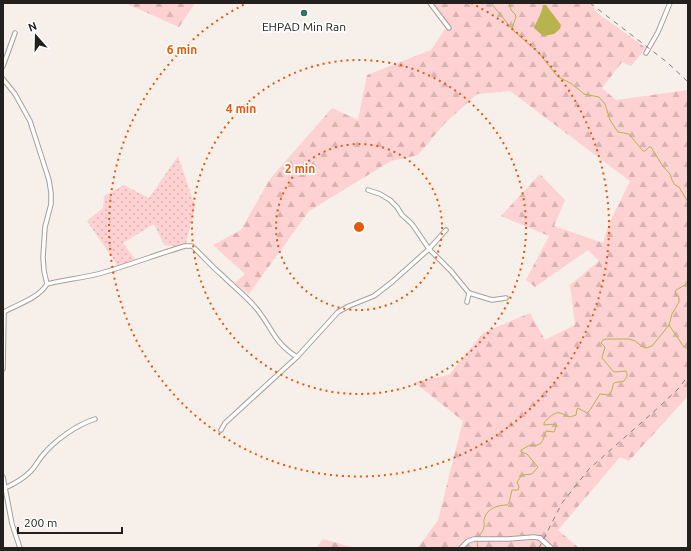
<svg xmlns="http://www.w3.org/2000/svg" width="691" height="551" font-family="Ubuntu,sans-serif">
	<defs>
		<pattern id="grass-dots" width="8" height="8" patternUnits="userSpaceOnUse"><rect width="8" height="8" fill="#fed1d2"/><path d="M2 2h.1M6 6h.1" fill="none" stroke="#d9b3b4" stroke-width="1.8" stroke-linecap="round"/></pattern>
		<pattern id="forest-firs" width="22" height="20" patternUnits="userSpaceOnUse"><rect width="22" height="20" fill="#fed1d2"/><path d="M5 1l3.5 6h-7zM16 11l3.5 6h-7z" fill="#d9b3b4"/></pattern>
	</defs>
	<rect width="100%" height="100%" fill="#f6efea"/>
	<path fill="url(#grass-dots)" d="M178,156L195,206L185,248L164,245L154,224L123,243L135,259L120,269L87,221L103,208L104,196L124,185L149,198Z"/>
	<g fill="url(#forest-firs)">
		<path d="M125,3H195L179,27Z"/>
		<path d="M428,3H591L596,12L646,48L631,66L622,62L602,88L616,100L688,90V396L629,461L620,457L558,530L579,548H418L438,520L463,421L414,382L449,375L483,333L530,313L545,340L575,325L570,285L599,261L588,250L535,287L526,280L549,236L501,216L540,174L565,200L554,226L603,243L608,226L630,181L510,91L477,94L445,123L418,155L391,161L309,211L249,294L235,283L245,274L213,245L241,230L270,179L332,108L358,120L367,75L431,50L446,28Z"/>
		<path d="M323,539L355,548H316Z"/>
	</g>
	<path fill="#b8b34d" d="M543,5H546L561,25L560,29L554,34L543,36L534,28C537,20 542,13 543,5Z"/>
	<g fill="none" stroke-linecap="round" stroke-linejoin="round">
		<g stroke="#b8b34d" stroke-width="1">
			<path d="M491,3L512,29"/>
			<path d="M509,3L511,10L515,14L516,17L512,28L514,31L539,53L557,76L572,84L584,94L599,97L605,104L610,120L618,132L629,134L643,151H645L649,147H651L662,165L670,174L672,180L675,185L679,187L688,202"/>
			<path d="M669,325L684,347L688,349"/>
			<path d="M477,538C479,535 484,531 484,526C485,524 483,522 484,520C486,509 497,505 507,505L509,503L512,490H518L519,487L517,482L522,475L532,474L538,467L527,454L521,452V450L530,445C543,447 542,441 546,431L554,432L556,427V424L544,425V423C547,419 555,411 560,413C568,415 566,419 576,415L577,409L578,408L587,413L590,410L600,394L609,395C613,391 612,386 614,383C616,382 621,382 624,381C627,377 628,375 626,371L615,372L613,371L602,358L605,347L601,343L603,340L606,339H629L635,341L643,347L646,348L652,346L669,325L672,314L679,302V298L675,293L676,290L685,285L688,280"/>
			<path d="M477,541L478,548"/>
		</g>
		<defs>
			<g id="minor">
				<path d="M430,3L449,28"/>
				<path d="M646,53L658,32L670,3"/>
				<path d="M3,66L15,33"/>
				<path d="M3,79L15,94L30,121L49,180L51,193V204L45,227L43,257L44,271L47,284"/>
				<path d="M368,190L380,194L390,200L397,207L402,215L412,224L429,249L451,271L469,293L467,302"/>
				<path d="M47,284C66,279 86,278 105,272C132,264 158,254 185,246H192C203,256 212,267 223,276C234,287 246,296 256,308C272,327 273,342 297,357L338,312L349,306L374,296L392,282L429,249L446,230"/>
				<path d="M469,293L492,300L506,298"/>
				<path d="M3,311L4,312C18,304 39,298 47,284"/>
				<path d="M3,369L4,312"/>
				<path d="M221,430L225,423L297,357"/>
				<path d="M3,477L12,524L20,548"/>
				<path d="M5,488C14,484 24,478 31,471C35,467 38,461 42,456C54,441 76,425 95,419"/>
				<path d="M461,548L468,541L474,539H508L534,537L540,538"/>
			</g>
			<path id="tertiary" d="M540,538L551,548"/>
		</defs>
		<use href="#minor" stroke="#a69f9a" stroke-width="5.5"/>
		<use href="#tertiary" stroke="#a69f9a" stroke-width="6"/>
		<use href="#minor" stroke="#fff" stroke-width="3.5"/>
		<use href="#tertiary" stroke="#fff" stroke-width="4"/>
		<g stroke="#85807d" stroke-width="1" stroke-dasharray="5 5" stroke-linecap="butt">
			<path d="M590,3L668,63L688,82"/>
			<path d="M539,548L562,503L589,469L659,407L678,389L688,376"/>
		</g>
	</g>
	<g fill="none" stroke="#e8590c" stroke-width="2" stroke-dasharray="2 4">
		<circle cx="359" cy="227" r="83"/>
		<circle cx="359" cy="227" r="167"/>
		<path d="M471 3A250 250 0 1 1 247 3"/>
	</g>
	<circle fill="#317261" stroke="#fff" stroke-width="1.5" cx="304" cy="13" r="4"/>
	<g text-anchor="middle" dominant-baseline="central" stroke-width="3.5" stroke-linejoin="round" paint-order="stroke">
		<g font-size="12" fill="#23201e" stroke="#fff">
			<text x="304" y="26">EHPAD Min Ran</text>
		</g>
	</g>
	<circle cx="359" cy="227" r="6" fill="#e8590c" stroke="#fff" stroke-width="2"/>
	<g font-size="12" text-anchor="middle" font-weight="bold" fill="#e8590c" stroke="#fff" stroke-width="3.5" stroke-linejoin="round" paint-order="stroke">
		<text x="182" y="54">6 min</text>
		<text x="241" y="113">4 min</text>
		<text x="300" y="173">2 min</text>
	</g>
	<rect width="691" height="551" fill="none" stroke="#23201e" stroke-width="8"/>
	<g transform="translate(36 36) rotate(340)" stroke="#ffffff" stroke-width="3" paint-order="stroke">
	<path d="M0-3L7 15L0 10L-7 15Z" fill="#23201e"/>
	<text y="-6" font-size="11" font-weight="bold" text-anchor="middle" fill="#23201e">N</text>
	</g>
	<path d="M18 527v6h104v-6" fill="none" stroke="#23201e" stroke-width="2"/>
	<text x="24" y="527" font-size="12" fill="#23201e" stroke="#ffffff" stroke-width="3" paint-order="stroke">200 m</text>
</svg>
